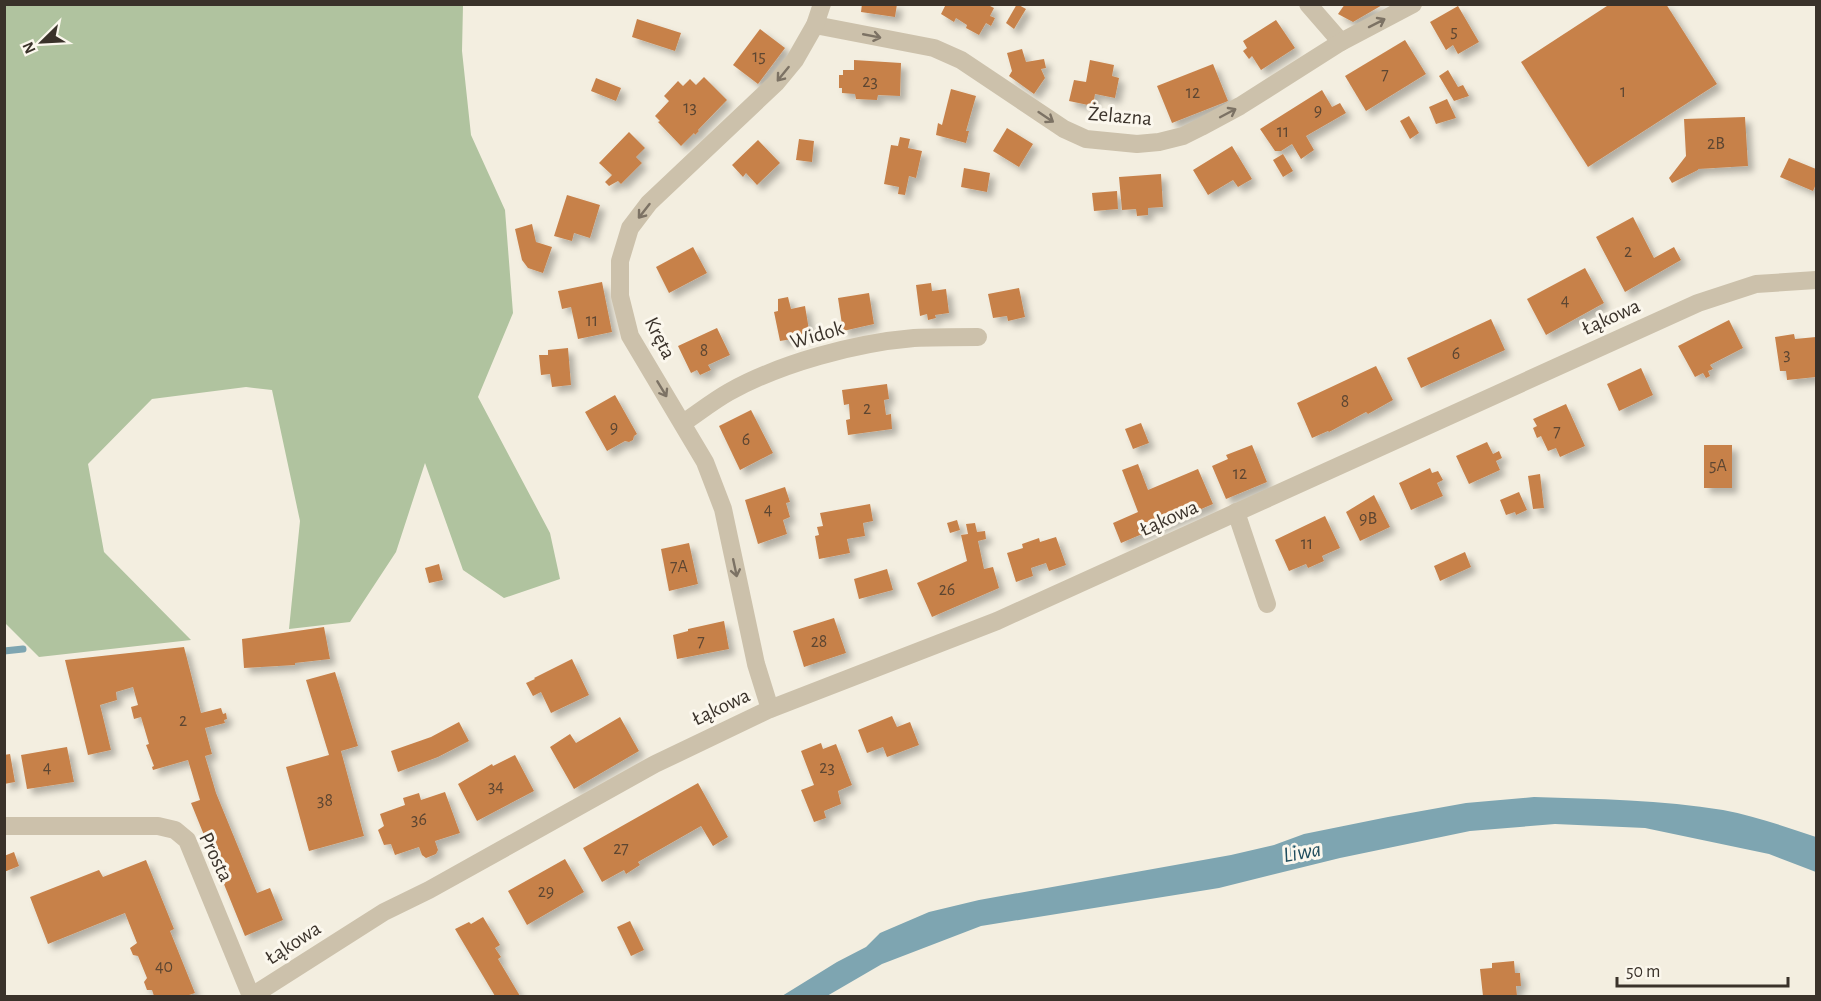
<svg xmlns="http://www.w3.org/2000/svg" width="1821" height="1001" font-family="'Alegreya Sans',sans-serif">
	<defs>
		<filter id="shadow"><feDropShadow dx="5.5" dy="5.5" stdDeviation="3" flood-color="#0004"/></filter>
	</defs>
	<rect width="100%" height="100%" fill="#f3eee0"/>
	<path fill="#b0c39f" d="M4,5H463L462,51L471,135L505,210L513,313L478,397L550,533L560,579L504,598L463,570L425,463L396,552L350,622L289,629L300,521L272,390L246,387L152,399L88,464L104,552L191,640L39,657L5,623Z"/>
	<path fill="#7ea5b1" d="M1534,797C1596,799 1663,800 1723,810C1755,816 1786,827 1816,837V872L1769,854L1645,828L1555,824L1470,831L1340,858L1219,888L981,926L882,964L827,996H782L837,962L866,947L880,933L929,912L979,900L1231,855L1274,845L1304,834L1388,817L1466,803Z"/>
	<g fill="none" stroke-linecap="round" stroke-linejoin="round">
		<path stroke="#7ea5b1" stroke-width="7" d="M4,651L23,649"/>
	</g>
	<g fill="#c7814a" filter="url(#shadow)">
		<path d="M862,4H897L895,17L861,12Z"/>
		<path d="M946,4H986L994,8L990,16L995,18L991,26L986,23L979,35L966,28L967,25L956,18L954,22L941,14Z"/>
		<path d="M1017,4L1026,9L1014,29L1006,23Z"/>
		<path d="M1345,4H1384L1353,22L1338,14Z"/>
		<path d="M1610,4H1666L1717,84L1588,167L1521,62Z"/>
		<path d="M1458,6L1479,42L1458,54L1453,45L1446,50L1430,22Z"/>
		<path d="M637,19L681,33L675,51L632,37Z"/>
		<path d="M1276,20L1295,48L1261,70L1252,56L1249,59L1243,51L1247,48L1243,41Z"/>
		<path d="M760,29L785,48L758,84L733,65Z"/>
		<path d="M1405,40L1426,74L1366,111L1345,76Z"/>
		<path d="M1022,49L1026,62L1044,59L1046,68L1041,69L1045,78L1034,94L1009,76L1012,71L1007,53Z"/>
		<path d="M854,60L901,63L900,96L878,95L877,100L856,99L855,94L842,93V88H839V75H843V70H854Z"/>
		<path d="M1090,60L1114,65L1112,76L1119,78L1115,98L1095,94L1093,106L1069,101L1074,80L1086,82Z"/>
		<path d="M1213,64L1228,101L1172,123L1157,86Z"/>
		<path d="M1448,70L1458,87L1463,85L1469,96L1454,101L1439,76Z"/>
		<path d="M704,77L727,100L698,130L699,131L695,135L694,133L681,146L658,122L660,121L655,116L669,101L664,96L678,81L683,86L690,79L696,85Z"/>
		<path d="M596,78L621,88L616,101L591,91Z"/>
		<path d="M951,89L976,96L966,131H969L966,143L936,135L938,123L942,125Z"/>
		<path d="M1322,90L1332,107L1340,103L1346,113L1306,136L1314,150L1301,159L1292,144L1281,151H1275L1260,129Z"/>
		<path d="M1447,99L1456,118L1436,124L1429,107Z"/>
		<path d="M1409,116L1419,133L1410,139L1400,121Z"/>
		<path d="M1745,117L1748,166L1698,169V170L1672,183L1669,178L1686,156L1684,119Z"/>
		<path d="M1007,128L1033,144L1019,167L993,151Z"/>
		<path d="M629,132L645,148L636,157L642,163L621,184L618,181L609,186L605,182L612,175L599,163Z"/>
		<path d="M900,137L910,139L908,148L922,151L916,178L909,176L905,195L898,194L899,187L884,184L891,145L898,146Z"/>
		<path d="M799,139L814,141L812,162L796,160Z"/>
		<path d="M758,140L780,163L757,185L746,173L743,177L732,165Z"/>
		<path d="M1232,146L1252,179L1238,187L1233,180L1208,195L1193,170Z"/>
		<path d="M1283,154L1293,171L1283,177L1273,160Z"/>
		<path d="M1789,158L1816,169V184L1813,191L1780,177Z"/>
		<path d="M964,168L990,173L987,192L961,187Z"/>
		<path d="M1161,174L1163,207L1148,208V215L1137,216L1136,209L1122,210L1119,177Z"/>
		<path d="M1117,191L1118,209L1094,211L1092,193Z"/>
		<path d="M567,195L600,205L590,238L574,233L572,241L554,236Z"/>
		<path d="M1633,217L1654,258L1674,247L1681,260L1625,292L1596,237Z"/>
		<path d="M532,224L536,242L552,247L543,273L528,268L522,260L515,229Z"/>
		<path d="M693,247L707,273L669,293L656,267Z"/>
		<path d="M1585,268L1604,303L1546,335L1527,299Z"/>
		<path d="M602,282L612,332L578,339L571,307L562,309L558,291Z"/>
		<path d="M931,283L932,291L946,289L949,313L935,315L936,318L928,320L927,314L920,316L916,285Z"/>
		<path d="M1019,288L1025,317L1008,321L1007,316L993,318L988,294Z"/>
		<path d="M869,293L874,324L843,331L838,298Z"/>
		<path d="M788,297L791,309L805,306L810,336L780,341L774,312L778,311V299Z"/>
		<path d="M1491,319L1505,350L1421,388L1407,358Z"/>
		<path d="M1729,320L1743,348L1710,365L1713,369L1708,371L1710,376L1706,378L1703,373L1695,377L1678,346Z"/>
		<path d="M717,328L730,355L708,365L711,370L700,375L697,370L691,373L678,346Z"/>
		<path d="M1794,334L1795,339L1816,337V377L1787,380L1786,371H1780L1775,337Z"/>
		<path d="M568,348L571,385L552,387L550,374L541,375L539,355H548V350Z"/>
		<path d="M1376,366L1393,400L1368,414L1366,412L1329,432L1328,431L1312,438L1297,403Z"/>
		<path d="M1641,368L1653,395L1619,411L1607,384Z"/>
		<path d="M887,384L889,399L884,400L886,415L891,414L892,429L848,435L846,420L850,419L849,404L844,405L842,390Z"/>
		<path d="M615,395L637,434L634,436L633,440L629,442L625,441L607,451L585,412Z"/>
		<path d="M1566,404L1585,446L1560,457L1556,448L1548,451L1541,436L1537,438L1533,428L1537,426L1533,419Z"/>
		<path d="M751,410L773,453L740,470L719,426Z"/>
		<path d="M1141,423L1149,443L1133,449L1125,429Z"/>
		<path d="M1487,442L1493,454L1499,451L1502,458L1496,461L1500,470L1469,484L1456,456Z"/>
		<path d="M1252,445L1267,482L1226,499L1212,466L1228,459L1226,455Z"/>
		<rect x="1704" y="445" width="28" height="43"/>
		<path d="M1138,464L1148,490L1198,469L1213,504L1121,543L1113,523L1138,512L1122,470Z"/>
		<path d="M1430,468L1432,473L1438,471L1443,480L1437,483L1443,496L1411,510L1399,483Z"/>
		<path d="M1540,474L1544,508L1533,509L1528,476Z"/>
		<path d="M785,487L790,502L786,503L790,517L783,520L787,534L758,544L745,500Z"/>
		<path d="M1519,492L1527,510L1516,515L1515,512L1506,515L1500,500Z"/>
		<path d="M1374,495L1390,527L1360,541L1346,512Z"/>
		<path d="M870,504L873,521L863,523L865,536L847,539L850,553L819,559L815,536L819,535L817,527L823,526L820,513Z"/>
		<path d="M1325,516L1340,548L1322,556L1324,561L1308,568L1306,564L1289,571L1275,540Z"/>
		<path d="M957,520L960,530L950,533L947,523Z"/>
		<path d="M975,523L977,532L985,531L986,539L978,541L984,569L993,567L999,588L932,617L917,583L967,561L961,535L968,534L966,524Z"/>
		<path d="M1056,537L1066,565L1049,571L1046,563L1031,568L1033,576L1016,582L1007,553L1023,548L1022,544L1039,538L1040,542Z"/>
		<path d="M689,543L698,584L669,591L661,549Z"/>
		<path d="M1465,552L1471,567L1440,581L1434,566Z"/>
		<path d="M439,564L443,580L429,583L425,568Z"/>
		<path d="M887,569L893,590L859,599L854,579Z"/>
		<path d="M834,618L846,653L804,667L793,631Z"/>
		<path d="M724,621L729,649L677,659L673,635L688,631V629Z"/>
		<path d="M324,627L330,659L295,663V665L244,668L242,639Z"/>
		<path d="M184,647L201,713L221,708L223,714L226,713L227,719L224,720L225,723L205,728L212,754L205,756L216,793L257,893L270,888L283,920L245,936L191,803L200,800L188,760L153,770L152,767L154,766L146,745L149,744L141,717L134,719L131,707L138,705L133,687L116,692L117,700L100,705L111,750L88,755L65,660Z"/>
		<path d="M572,659L589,695L551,713L541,692L533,696L526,683L535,679L534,678Z"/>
		<path d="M335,672L358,746L341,751L364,836L309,851L286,767L329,755L306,680Z"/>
		<path d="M892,716L897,727L910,722L919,745L887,757L883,747L867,753L858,730Z"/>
		<path d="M620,717L639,751L574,789L550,747L570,734L576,743Z"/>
		<path d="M459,722L469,741L438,757L398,772L391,751L431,737Z"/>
		<path d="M821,743L823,749L836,744L852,785L838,791L841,804L824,811L826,818L814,822L801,790L814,785L801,751Z"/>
		<path d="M67,747L74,782L27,789L21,755Z"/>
		<path d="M10,754L15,782L4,784V755Z"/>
		<path d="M515,755L534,791L477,821L458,784L492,764L493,766Z"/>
		<path d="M698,783L728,837L713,846L701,826L638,862L640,865L626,874L624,870L602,882L583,848Z"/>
		<path d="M445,792L460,833L435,841L438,850L436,854L426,858L422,855L419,847L395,855L391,844L384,845L378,830L384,826L380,814L405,805L403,798L419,793L421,800Z"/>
		<path d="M14,852L19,866L4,872V856Z"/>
		<path d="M565,859L584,892L527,925L508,891Z"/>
		<path d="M146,860L174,929L170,931L195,993L186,996H154L152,990H147L144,982L147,978L138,956L133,955L130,948L137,943L125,913L48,944L30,897L99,870L103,877Z"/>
		<path d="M483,917L500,945L495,948L501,957L498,959L520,996H495L455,929L469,922L471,924Z"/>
		<path d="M630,921L644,950L631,956L617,927Z"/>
		<path d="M1514,961L1515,973H1520L1521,986H1516L1517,996H1483L1480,969L1492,968V963Z"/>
	</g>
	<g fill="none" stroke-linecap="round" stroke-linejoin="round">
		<g stroke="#ccc1ab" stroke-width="18">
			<path d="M1308,4L1341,42"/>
			<path d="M815,25L934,48L961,60L1064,129L1086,139L1137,144L1159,142L1183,136L1201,127L1240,106L1341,42L1413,4"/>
			<path d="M683,423C698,413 713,401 729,392C781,363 855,343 914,338C935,337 957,337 978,337"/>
			<path d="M1236,512L1267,604"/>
			<path d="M770,709L756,664L723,509L705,462L630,336L620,296V261L630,228L649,203L776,83L795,60L815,25L822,4"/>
			<path d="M4,826H158L175,830L187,840L251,996"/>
			<path d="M252,996L384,912L429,890L655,764L770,709L997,621L1698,303L1756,284L1816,280"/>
		</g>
	</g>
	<defs><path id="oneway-shaft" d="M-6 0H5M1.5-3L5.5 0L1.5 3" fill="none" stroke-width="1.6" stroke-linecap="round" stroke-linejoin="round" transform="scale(1.5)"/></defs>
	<g stroke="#7c7264">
		<use href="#oneway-shaft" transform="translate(1377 23) rotate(-27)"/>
		<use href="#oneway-shaft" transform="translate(872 36) rotate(11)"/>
		<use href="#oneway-shaft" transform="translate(783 74) rotate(129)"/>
		<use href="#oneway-shaft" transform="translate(1228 113) rotate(-28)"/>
		<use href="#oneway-shaft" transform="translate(1046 117) rotate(34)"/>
		<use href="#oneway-shaft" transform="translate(644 211) rotate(128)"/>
		<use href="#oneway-shaft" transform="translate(662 389) rotate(59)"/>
		<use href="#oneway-shaft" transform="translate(735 568) rotate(78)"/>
	</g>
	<g text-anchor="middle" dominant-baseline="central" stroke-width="6" stroke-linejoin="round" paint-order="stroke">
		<g font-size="18" fill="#5d4632">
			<text x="1454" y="32">5</text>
			<text x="759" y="57">15</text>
			<text x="1385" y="75">7</text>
			<text x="870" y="82">23</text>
			<text x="1623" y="92">1</text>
			<text x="1193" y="93">12</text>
			<text x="690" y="108">13</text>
			<text x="1318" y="111">9</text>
			<text x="1283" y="132">11</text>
			<text x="1716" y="144">2B</text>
			<text x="1628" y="252">2</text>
			<text x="1565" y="301">4</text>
			<text x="592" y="321">11</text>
			<text x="704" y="351">8</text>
			<text x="1456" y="354">6</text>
			<text x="1787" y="355">3</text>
			<text x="1345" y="402">8</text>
			<text x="867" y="409">2</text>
			<text x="614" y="428">9</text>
			<text x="1557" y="432">7</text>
			<text x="746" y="440">6</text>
			<text x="1718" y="466">5A</text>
			<text x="1240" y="474">12</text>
			<text x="768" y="510">4</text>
			<text x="1368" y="519">9B</text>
			<text x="1307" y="544">11</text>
			<text x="679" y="567">7A</text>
			<text x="947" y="590">26</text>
			<text x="701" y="642">7</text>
			<text x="819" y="642">28</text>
			<text x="183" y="721">2</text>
			<text x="47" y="768">4</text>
			<text x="827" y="768">23</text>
			<text x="496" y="787">34</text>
			<text x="325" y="801">38</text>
			<text x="419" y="820">36</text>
			<text x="621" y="849">27</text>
			<text x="546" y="892">29</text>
			<text x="164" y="967">40</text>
		</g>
		<g font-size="21" fill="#3a322a" stroke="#fbf7ed">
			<text transform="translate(1120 116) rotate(5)">Żelazna</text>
			<text transform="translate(1611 317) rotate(-24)">Łąkowa</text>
			<text transform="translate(817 335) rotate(-16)">Widok</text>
			<text transform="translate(660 338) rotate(63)">Kręta</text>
			<text transform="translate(1169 518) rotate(-24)">Łąkowa</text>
			<text transform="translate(721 707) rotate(-25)">Łąkowa</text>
			<text transform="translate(216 857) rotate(64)">Prosta</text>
			<text transform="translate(293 943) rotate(-33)">Łąkowa</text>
		</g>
		<g font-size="22" font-style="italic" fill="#1f4c5c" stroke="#fbf7ed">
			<text transform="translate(1302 852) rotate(-10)">Liwa</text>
		</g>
	</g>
	<rect width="1821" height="1001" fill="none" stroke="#3a322a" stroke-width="12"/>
	<g transform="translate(42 42) rotate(246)" stroke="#fbf7ed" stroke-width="4.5" paint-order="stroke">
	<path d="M0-4.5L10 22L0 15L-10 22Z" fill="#3a322a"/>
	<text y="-9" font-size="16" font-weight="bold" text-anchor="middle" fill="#3a322a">N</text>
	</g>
	<path d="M1617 977v9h171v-9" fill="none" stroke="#3a322a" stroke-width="3"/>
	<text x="1626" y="977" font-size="18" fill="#3a322a" stroke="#fbf7ed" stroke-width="4.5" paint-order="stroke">50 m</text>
</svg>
